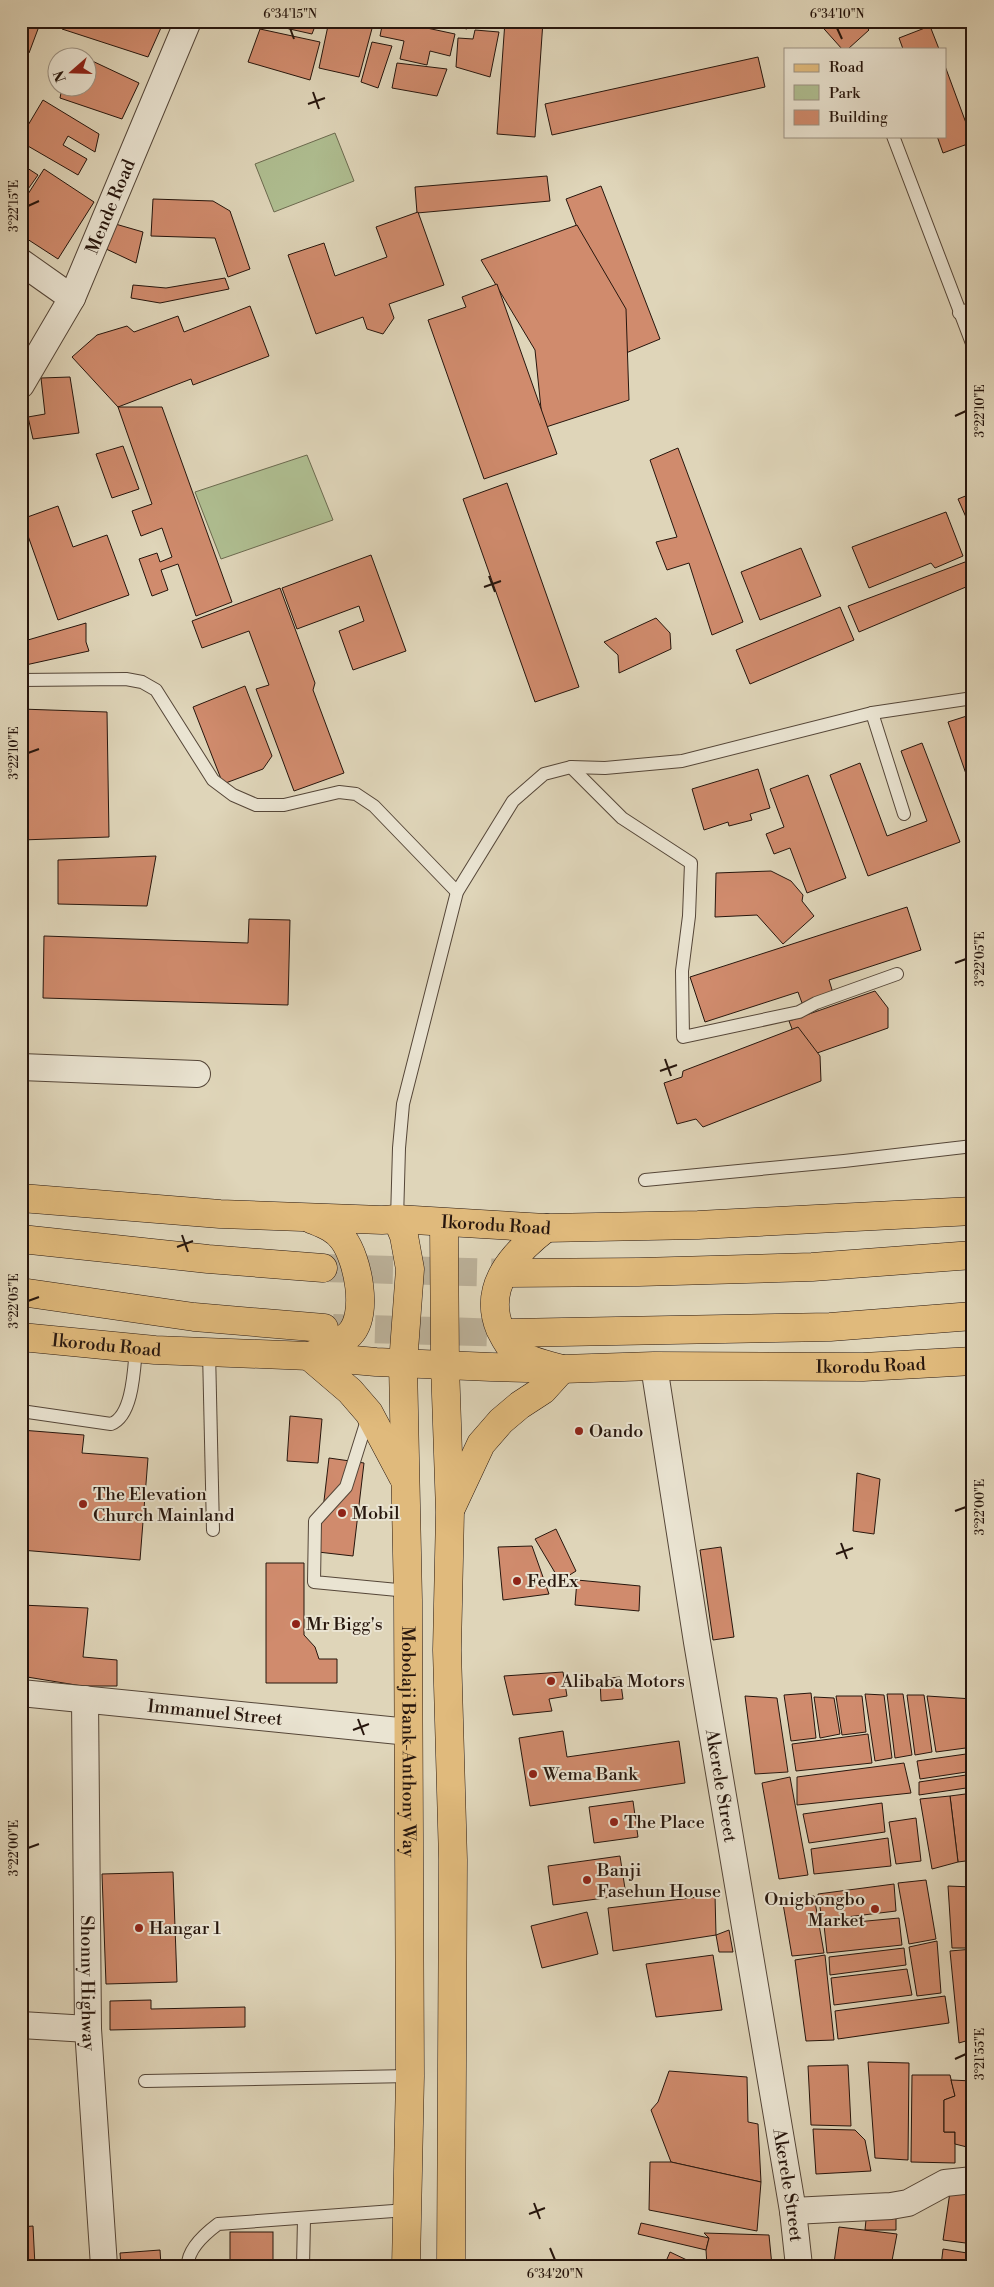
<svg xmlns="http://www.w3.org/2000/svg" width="994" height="2287" font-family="'Libre Bodoni',serif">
	<rect width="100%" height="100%" fill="#dfd5b9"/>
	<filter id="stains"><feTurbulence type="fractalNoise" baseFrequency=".004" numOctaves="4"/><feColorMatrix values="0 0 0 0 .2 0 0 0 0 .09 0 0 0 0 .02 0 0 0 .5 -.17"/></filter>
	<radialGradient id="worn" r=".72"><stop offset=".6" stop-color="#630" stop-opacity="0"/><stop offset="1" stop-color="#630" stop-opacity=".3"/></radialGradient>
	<g fill="#afbe91" stroke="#6b6a4f">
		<path d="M335,133L354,181L274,212L255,164Z"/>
		<path d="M307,455L333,520L221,559L195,492Z"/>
	</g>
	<g fill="#d08b6d" stroke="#27160d">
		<path d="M21,21H41L29,53L21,50Z"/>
		<path d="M65,21H164L148,57L62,29Z"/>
		<path d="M254,21H317L312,34Z"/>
		<path d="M329,21H374L359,77L319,68Z"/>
		<path d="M383,21H394L455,34L450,56L430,51L427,65L400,59L404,41L380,36Z"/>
		<path d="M450,21H468L467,29L449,25Z"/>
		<path d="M505,21H543L535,137L497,134Z"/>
		<path d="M592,21H605L594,25Z"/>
		<path d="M817,21H861L869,30L848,49H842Z"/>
		<path d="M930,26L939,49H903L899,38Z"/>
		<path d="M260,29L320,42L310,80L248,62Z"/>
		<path d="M475,30L499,32L490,77L456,67L458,38L473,39Z"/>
		<path d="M372,42L392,46L378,88L361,82Z"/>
		<path d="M71,51L84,58H69Z"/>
		<path d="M758,57L765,87L552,135L545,104Z"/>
		<path d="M88,59L139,83L122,119L60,98L62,88H88Z"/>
		<path d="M397,63L447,69L437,96L392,88Z"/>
		<path d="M945,66L973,142L943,153L937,136H945Z"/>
		<path d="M43,100L99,134L95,152L68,136L63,145L87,159L78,175L21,142V137Z"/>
		<path d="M21,164L38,175L21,199Z"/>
		<path d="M44,169L94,202L58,259L21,235V205Z"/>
		<path d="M547,176L550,201L417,213L415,187Z"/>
		<path d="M601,186L660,339L626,353L566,199Z"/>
		<path d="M153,199L213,201L230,211L250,269L228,277L215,238L151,236Z"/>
		<path d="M418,212L444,285L389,304L394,318L383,334L367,329L363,317L316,334L288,255L324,243L335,276L387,257L376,227Z"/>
		<path d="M112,223L143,232L136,263L104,248Z"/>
		<path d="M577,225L626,309L629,400L543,428L535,350L481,260Z"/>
		<path d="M225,278L229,289L160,303L131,298L133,285L166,288Z"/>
		<path d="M497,284L557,454L484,479L428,320L466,307L462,297Z"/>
		<path d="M250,306L269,356L193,385L191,379L118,407L72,357L97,335L127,326L134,332L178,316L184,332Z"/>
		<path d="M70,377L79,433L33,439L28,417L45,414L41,378Z"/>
		<path d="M118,407H162L232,602L196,616L178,564L161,570L168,590L152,596L139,559L157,553L160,562L172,557L162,528L141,536L132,511L152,504Z"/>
		<path d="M123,446L139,489L112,498L96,454Z"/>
		<path d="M678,448L743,622L712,635L689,563L667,570L656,542L677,537L650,460Z"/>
		<path d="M507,483L579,687L535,702L463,499Z"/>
		<path d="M973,493V533L958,499Z"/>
		<path d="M58,506L73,547L107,535L129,595L58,620L22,519Z"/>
		<path d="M946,512L963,556L935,568L931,563L869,588L852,547Z"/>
		<path d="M801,548L821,596L760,620L741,572Z"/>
		<path d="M371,555L406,651L353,670L339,631L364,621L359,606L297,629L282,588Z"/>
		<path d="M973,559V584L859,632L848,606Z"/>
		<path d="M280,588L315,683L313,690L344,773L294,791L256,689L269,685L249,631L202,648L192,621Z"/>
		<path d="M840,607L854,640L750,684L736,650Z"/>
		<path d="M656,618L670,633L671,649L619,673L618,655L604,642Z"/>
		<path d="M86,623V642L89,651L21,666V642Z"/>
		<path d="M245,686L272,756L263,769L223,784L193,707Z"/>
		<path d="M21,709L107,712L109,837L21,840Z"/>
		<path d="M973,714V794L948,722Z"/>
		<path d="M922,743L960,842L868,876L830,775L860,763L887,836L927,821L901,751Z"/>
		<path d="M758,769L770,808L750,814L752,820L729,826L728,822L704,830L692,789Z"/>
		<path d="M808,775L846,878L807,893L790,848L774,854L766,834L784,827L770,789Z"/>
		<path d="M156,856L147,906L58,904V860Z"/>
		<path d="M771,871L791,881L803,895L802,901L814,916L783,944L757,915L715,917L716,873Z"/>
		<path d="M907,907L921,950L829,980L833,993L802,1003L798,992L705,1022L690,977Z"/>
		<path d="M249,919L290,920L288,1005L43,998L44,936L248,943Z"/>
		<path d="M875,991L888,1008V1028L803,1058L789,1021Z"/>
		<path d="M798,1027L820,1056L821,1081L703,1127L696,1119L677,1124L664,1083L682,1077L683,1071Z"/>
		<path d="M973,1047V1074L967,1068Z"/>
		<path d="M290,1416L322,1419L318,1463L287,1461Z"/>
		<path d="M21,1430L84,1435L82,1453L148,1458L140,1560L21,1550Z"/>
		<path d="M329,1458L364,1463L353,1556L318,1552Z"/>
		<path d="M857,1473L880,1479L874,1534L853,1531Z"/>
		<path d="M556,1529L576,1571L560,1581L535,1539Z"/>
		<path d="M532,1546L549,1594L503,1600L498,1547Z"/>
		<path d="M721,1547L734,1637L713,1640L700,1550Z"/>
		<path d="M266,1563H304V1635L315,1647L319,1659H337V1683H266Z"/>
		<path d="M577,1580L640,1586L639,1611L575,1605Z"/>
		<path d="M21,1605L88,1608L83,1657L117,1660V1686H82L21,1676Z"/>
		<path d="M563,1672L567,1696L549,1699L552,1711L513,1715L504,1676Z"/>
		<path d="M620,1677L623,1699L601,1701L600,1679Z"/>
		<path d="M811,1693L816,1738L791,1741L784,1695Z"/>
		<path d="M865,1694L884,1695L892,1758L875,1761Z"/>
		<path d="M887,1694H903L912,1755L895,1758Z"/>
		<path d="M907,1695H924L932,1752L915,1755Z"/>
		<path d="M745,1696L777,1698L788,1772L755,1774Z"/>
		<path d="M836,1696H862L866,1732L842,1735Z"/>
		<path d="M927,1696L973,1699V1747L936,1752Z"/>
		<path d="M814,1697L834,1698L840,1734L820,1738Z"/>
		<path d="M563,1731L567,1757L679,1741L685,1783L530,1806L519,1738Z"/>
		<path d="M868,1734L872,1763L796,1771L792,1744Z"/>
		<path d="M973,1753V1771L920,1779L917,1761Z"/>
		<path d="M904,1763L911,1793L797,1805V1777Z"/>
		<path d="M973,1774V1787L919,1795V1782Z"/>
		<path d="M790,1777L808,1875L779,1879L762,1783Z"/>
		<path d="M973,1793V1860L958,1862L950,1796Z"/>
		<path d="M950,1796L958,1862L932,1869L920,1799Z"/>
		<path d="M633,1801L638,1837L594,1843L589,1807Z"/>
		<path d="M882,1803L885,1832L809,1843L803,1814Z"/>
		<path d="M916,1818L921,1861L896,1864L889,1822Z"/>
		<path d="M888,1838L891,1866L814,1874L811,1849Z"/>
		<path d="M620,1856L626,1895L553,1905L548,1866Z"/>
		<path d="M173,1872L177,1982L106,1984L102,1874Z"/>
		<path d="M926,1880L936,1939L909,1944L898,1883Z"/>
		<path d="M894,1884L896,1911L822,1920L818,1894Z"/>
		<path d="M948,1886L973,1887V1948H952Z"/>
		<path d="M715,1895L716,1935L613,1951L608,1908Z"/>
		<path d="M814,1896L824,1953L792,1956L782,1898Z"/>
		<path d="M587,1912L598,1954L542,1968L531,1926Z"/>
		<path d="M899,1918L902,1945L827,1953L824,1925Z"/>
		<path d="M729,1930L733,1952H719L716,1935Z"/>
		<path d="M937,1941L941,1993L917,1996L909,1947Z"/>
		<path d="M904,1948L906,1965L830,1975L829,1957Z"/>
		<path d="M973,1949L969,2040L959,2043L950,1951Z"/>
		<path d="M713,1955L722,2010L656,2017L646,1964Z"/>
		<path d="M825,1955L834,2040L806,2041L795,1960Z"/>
		<path d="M907,1969L912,1995L834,2005L831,1978Z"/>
		<path d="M945,1996L949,2023L838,2039L835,2011Z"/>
		<path d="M151,2000V2009L245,2007V2027L110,2030V2001Z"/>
		<path d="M868,2062L909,2063L908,2160L875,2158Z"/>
		<path d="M848,2065L851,2126L811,2125L808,2066Z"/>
		<path d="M669,2071L747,2077L748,2122L758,2124L761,2182L671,2162L651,2110L658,2102Z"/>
		<path d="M912,2075H950L955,2096L944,2100V2132H955V2163L911,2162Z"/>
		<path d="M951,2080L973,2081L967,2147L955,2144V2132H944V2100L955,2096Z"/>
		<path d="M813,2129L855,2130L865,2140L871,2171L816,2174Z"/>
		<path d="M973,2131V2158H967Z"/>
		<path d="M650,2162H671L761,2182L757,2231L649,2210Z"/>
		<path d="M951,2185L973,2186V2244L943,2240Z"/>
		<path d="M867,2210H896V2230H865Z"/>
		<path d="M641,2223L709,2238L706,2250L638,2234Z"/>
		<path d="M33,2226L35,2266H21V2227Z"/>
		<path d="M839,2227L897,2234L891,2266H855L834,2263Z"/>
		<rect x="230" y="2232" width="43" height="34"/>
		<path d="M704,2233L769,2235L772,2266H707L706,2250L709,2238Z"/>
		<path d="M943,2249L973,2254V2266H941Z"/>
		<path d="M160,2250L161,2266H121L120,2253Z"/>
		<path d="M670,2252L689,2261L687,2266H664Z"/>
	</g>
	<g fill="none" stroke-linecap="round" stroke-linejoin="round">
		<g stroke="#baaf97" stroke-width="28" stroke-dasharray="28 14" stroke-linecap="butt">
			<path d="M323,1268L509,1273"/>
			<path d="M333,1328L509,1333"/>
		</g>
		<defs>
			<g id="lane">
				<path d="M893,136L973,346"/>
				<path d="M959,313L973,308"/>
				<path d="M21,680L126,679L142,682L156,690L213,780L233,795L256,805H284L339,792L356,794L374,806L457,892"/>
				<path d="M872,713L904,814"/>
				<path d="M571,767L622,818L691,863L689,916L682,971L683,1037L799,1012L816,1003L897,974"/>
				<path d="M645,1180L844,1161L973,1146"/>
				<path d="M397,1219L399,1148L403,1104L457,892L513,801L544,774L571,767L605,768L682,761L872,713L973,698"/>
				<path d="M209,1351L213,1530"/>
				<path d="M21,1411L111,1424C133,1416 134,1369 136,1348"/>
				<path d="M368,1417L346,1487L315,1521L314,1582L408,1591"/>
				<path d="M145,2081L410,2076"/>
				<path d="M188,2266C187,2249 206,2233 218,2224L407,2210"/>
				<path d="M303,2266L304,2219"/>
			</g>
			<g id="street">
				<path d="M21,262L72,298"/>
				<path id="s1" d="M21,385L72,298L188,21"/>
				<path d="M21,1067L197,1074"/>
				<path id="s2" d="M654,1366L697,1642L793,2211L799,2266"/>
				<path id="s3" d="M21,1693L409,1732"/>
				<path id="s4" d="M85,1699L88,2029L104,2266"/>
				<path d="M21,2025L88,2029"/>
				<path d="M793,2211L891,2206L908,2203L945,2183L973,2180"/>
			</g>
			<g id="primary">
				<path id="s5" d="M21,1198L220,1214L382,1220L397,1219L546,1228L698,1225L973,1211"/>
				<path id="s6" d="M397,1219L404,1236L410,1269L403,1364L408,1600L410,2076L406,2266"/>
				<path d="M444,1223L445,1365L450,1512L447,1650L453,1860L451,2266"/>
				<path id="s7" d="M21,1337L155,1350L309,1356L376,1362L491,1367L562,1369L654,1366L863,1367L973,1361"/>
				<path d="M309,1356L350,1391L369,1413L403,1477"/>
				<path d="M310,1356C325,1350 339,1345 350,1334C369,1314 358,1259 343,1239C335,1228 323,1224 311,1219"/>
				<path d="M452,1506L481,1444L501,1421L520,1405L543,1390L562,1369C547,1365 528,1361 515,1352C508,1346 504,1337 500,1329C482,1286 514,1253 546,1228"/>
			</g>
			<g id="highway">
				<path d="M21,1239L208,1259L323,1268"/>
				<path d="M509,1273L639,1272L812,1267L973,1255"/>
				<path d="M21,1292L194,1317L324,1328"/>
				<path d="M509,1333L830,1327L973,1316"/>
			</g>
		</defs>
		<use href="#lane" stroke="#554638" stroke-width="14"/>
		<use href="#street" stroke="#554638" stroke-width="28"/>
		<use href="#primary" stroke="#27160d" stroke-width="29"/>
		<use href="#highway" stroke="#27160d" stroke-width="29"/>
		<use href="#lane" stroke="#eae4d2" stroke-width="12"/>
		<use href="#street" stroke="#eae4d2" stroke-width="26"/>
		<use href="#primary" stroke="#e0ba7c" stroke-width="28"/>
		<use href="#highway" stroke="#e0ba7c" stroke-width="28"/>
	</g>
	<path fill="none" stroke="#27160d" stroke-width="2" d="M290,28L294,39M837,28L842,39M313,92L319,109M308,104L325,98M28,206L39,201M955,416L966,411M489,576L495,592M484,587L501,581M28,753L39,749M955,963L966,959M665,1059L671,1076M660,1071L677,1065M182,1235L188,1252M177,1247L193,1241M28,1301L39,1297M955,1511L966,1507M841,1543L847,1559M836,1554L853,1548M358,1719L364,1735M353,1730L369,1724M28,1848L39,1844M955,2059L966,2054M534,2203L540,2219M529,2214L545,2208M550,2248L555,2260"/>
	<g fill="#8f2418" stroke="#eae4d2" stroke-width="2">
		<circle cx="579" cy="1431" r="5"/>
		<circle cx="83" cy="1504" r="5"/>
		<circle cx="342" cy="1513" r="5"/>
		<circle cx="517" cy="1581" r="5"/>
		<circle cx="296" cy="1624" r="5"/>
		<circle cx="551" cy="1681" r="5"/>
		<circle cx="533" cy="1774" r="5"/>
		<circle cx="614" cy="1822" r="5"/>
		<circle cx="587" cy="1880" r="5"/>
		<circle cx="875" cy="1909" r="5"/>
		<circle cx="139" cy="1928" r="5"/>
	</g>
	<g text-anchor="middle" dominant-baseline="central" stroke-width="4" stroke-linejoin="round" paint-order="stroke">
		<g font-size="18" fill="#27160d" stroke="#eae4d2">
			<text stroke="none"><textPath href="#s1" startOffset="200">Mende Road</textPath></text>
			<text stroke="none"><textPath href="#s5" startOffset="476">Ikorodu Road</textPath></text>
			<text stroke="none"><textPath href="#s7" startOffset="86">Ikorodu Road</textPath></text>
			<text stroke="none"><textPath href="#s7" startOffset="851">Ikorodu Road</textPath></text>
			<text stroke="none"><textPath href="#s3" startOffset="195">Immanuel Street</textPath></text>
			<text stroke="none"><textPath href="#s6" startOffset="525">Mobolaji Bank-Anthony Way</textPath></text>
			<text stroke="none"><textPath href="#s2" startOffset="425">Akerele Street</textPath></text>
			<text stroke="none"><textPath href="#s4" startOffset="284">Shonny Highway</textPath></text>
			<text stroke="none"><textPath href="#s2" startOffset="830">Akerele Street</textPath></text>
		</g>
		<g font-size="18" fill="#27160d" stroke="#eae4d2" text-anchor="start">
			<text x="589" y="1431">Oando</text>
			<text x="93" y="1494">The Elevation<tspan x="93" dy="21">Church Mainland</tspan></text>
			<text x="352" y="1513">Mobil</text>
			<text x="527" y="1581">FedEx</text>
			<text x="306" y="1624">Mr Bigg's</text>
			<text x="561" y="1681">Alibaba Motors</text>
			<text x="543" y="1774">Wema Bank</text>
			<text x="624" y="1822">The Place</text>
			<text x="597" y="1870">Banji<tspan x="597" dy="21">Fasehun House</tspan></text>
			<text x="865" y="1899" text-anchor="end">Onigbongbo<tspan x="865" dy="21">Market</tspan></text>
			<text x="149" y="1928">Hangar 1</text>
		</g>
	</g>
	<rect width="994" height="2287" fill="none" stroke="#dfd5b9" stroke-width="55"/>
	<rect x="784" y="48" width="162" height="90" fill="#eae4d2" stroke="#9c9283"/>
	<rect x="794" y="64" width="25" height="8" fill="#e0ba7c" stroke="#9c9283"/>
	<text x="829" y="72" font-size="15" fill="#27160d">Road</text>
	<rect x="794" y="85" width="25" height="15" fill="#afbe91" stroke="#9c9283"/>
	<text x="829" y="98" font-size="15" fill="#27160d">Park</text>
	<rect x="794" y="110" width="25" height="15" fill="#d08b6d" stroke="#9c9283"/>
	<text x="829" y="122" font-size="15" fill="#27160d">Building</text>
	<g transform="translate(72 72) rotate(250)"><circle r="24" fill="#eae4d2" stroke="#9c9283"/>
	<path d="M0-4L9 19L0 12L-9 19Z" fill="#8f2418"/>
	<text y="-8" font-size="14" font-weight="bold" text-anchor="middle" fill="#27160d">N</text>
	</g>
	<rect x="28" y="28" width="938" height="2232" fill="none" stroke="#27160d" stroke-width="2"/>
	<g font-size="12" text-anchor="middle" fill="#27160d">
		<text x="290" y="18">6°34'15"N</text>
		<text x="837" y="18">6°34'10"N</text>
		<text transform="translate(14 206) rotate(-90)" y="4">3°22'15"E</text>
		<text transform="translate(980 411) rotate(-90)" y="4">3°22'10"E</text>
		<text transform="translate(14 753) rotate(-90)" y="4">3°22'10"E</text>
		<text transform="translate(980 959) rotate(-90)" y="4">3°22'05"E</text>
		<text transform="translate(14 1301) rotate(-90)" y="4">3°22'05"E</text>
		<text transform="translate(980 1507) rotate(-90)" y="4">3°22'00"E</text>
		<text transform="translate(14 1848) rotate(-90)" y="4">3°22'00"E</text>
		<text transform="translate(980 2054) rotate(-90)" y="4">3°21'55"E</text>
		<text x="555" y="2278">6°34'20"N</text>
	</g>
	<rect width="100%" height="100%" filter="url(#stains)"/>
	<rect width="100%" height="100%" fill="url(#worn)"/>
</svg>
